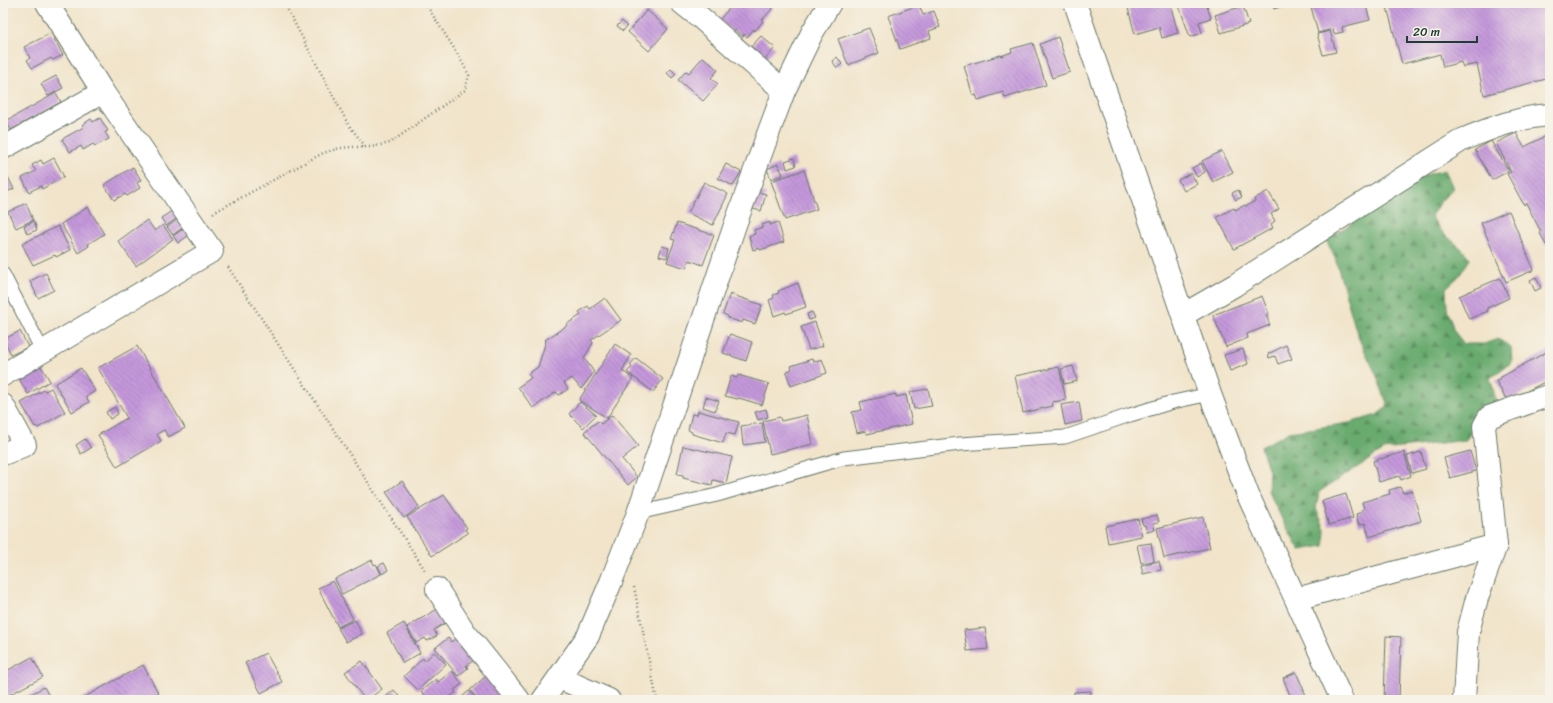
<svg xmlns="http://www.w3.org/2000/svg" width="1553" height="703" font-family="Sriracha,sans-serif">
	<defs>
		<pattern id="forest-firs" width="22" height="20" patternUnits="userSpaceOnUse"><rect width="22" height="20" fill="#69aa6e"/><path d="M5 1l3.5 6h-7zM16 11l3.5 6h-7z" fill="#568c5b"/></pattern>
		<pattern id="building-back-hatch" width="6" height="6" patternUnits="userSpaceOnUse"><rect width="6" height="6" fill="#c598db"/><path d="M-1 5l2 2M0 0l6 6M5-1l2 2" fill="none" stroke="#9f7db2"/></pattern>
	</defs>
	<rect width="100%" height="100%" fill="#f7f3e8"/>
	<filter id="ink" filterUnits="userSpaceOnUse"><feTurbulence type="fractalNoise" baseFrequency=".025" numOctaves="2"/><feDisplacementMap in="SourceGraphic" scale="8" xChannelSelector="R" yChannelSelector="G"/><feConvolveMatrix kernelMatrix="1 2 1 2 8 2 1 2 1" color-interpolation-filters="sRGB"/></filter>
	<filter id="wash" filterUnits="userSpaceOnUse"><feTurbulence type="fractalNoise" baseFrequency=".012" numOctaves="4" result="noise"/><feDisplacementMap in="SourceGraphic" scale="16" xChannelSelector="R" yChannelSelector="G"/><feGaussianBlur stdDeviation="0.9" result="paint"/><feColorMatrix in="noise" values="0 0 0 0 0 0 0 0 0 0 0 0 0 0 0 0 0 1.4 0 .05"/><feComposite in="paint" operator="in"/></filter>
	<g filter="url(#wash)">
		<rect width="100%" height="100%" fill="#f1e4ca"/>
		<path fill="url(#forest-firs)" stroke="#447451" d="M1445,170L1453,188L1441,201L1431,216L1442,232L1462,249L1470,259L1459,276L1446,288L1447,308L1454,331L1464,344H1484L1498,339L1511,347L1512,362L1490,378L1497,403L1473,413L1472,431L1466,440L1384,450L1319,492L1316,509L1325,529L1324,546L1300,550L1283,521L1268,491L1269,471L1261,447L1289,432L1349,423L1377,415L1388,406L1376,374L1358,337L1335,258L1326,240L1425,175Z"/>
		<g id="blocks">
			<g fill="url(#building-back-hatch)">
				<path d="M734,3H770L769,4L773,8L762,20L763,21L755,31L754,29L747,37L744,34L743,37L735,30L733,32L719,20Z"/>
				<path d="M1146,3H1170L1178,33L1162,38L1159,27L1135,34L1128,8Z"/>
				<path d="M1178,3H1208L1209,5L1207,6L1211,18L1199,22L1202,33L1190,37Z"/>
				<path d="M1272,3H1292L1274,9Z"/>
				<path d="M1310,3H1365L1370,20L1342,27L1343,32L1334,34L1333,29L1318,33Z"/>
				<path d="M1403,3H1550V78L1484,95L1477,64L1463,67L1461,62L1443,67L1440,54L1402,64L1387,7Z"/>
				<path d="M919,5L923,15L934,11L940,27L929,31L931,38L900,49L888,16Z"/>
				<path d="M1243,6L1249,24L1221,33L1215,15Z"/>
				<path d="M647,10L668,29L649,51L628,32Z"/>
				<path d="M622,21L627,26L623,31L617,26Z"/>
				<path d="M869,28L879,53L848,65L838,39Z"/>
				<path d="M1330,31L1336,52L1323,55L1317,34Z"/>
				<path d="M51,33L63,55L53,60L51,58L32,68L27,60L30,58L24,47Z"/>
				<path d="M761,36L775,48L764,61L750,48Z"/>
				<path d="M1058,37L1070,72L1052,78L1040,44Z"/>
				<path d="M1033,43L1046,85L1005,98L1003,92L978,100L976,95L973,96L964,66L1001,55V56L1012,52L1011,49Z"/>
				<path d="M703,57L718,70L711,78L718,84L703,101L678,80L686,71L689,73Z"/>
				<path d="M837,57L842,64L837,68L832,61Z"/>
				<path d="M671,69L676,74L672,78L667,73Z"/>
				<path d="M56,76L63,88L48,96L41,84Z"/>
				<path d="M56,93L61,102L11,130L6,121Z"/>
				<path d="M100,118L108,131L105,132L109,139L95,146L93,144L83,150L81,146L70,152L62,139L84,127L82,125L91,119L93,122Z"/>
				<path d="M1516,133L1524,147L1550,134V243L1546,245L1540,233L1541,232L1526,203L1524,205L1507,174L1511,172L1496,143Z"/>
				<path d="M1491,141L1509,171L1492,180L1475,150Z"/>
				<path d="M1222,151L1233,172L1213,182L1202,161Z"/>
				<path d="M54,158L64,177L42,189L41,186L29,192L22,178L36,171L32,165L41,160L43,164Z"/>
				<path d="M794,158L796,166L787,169L785,161Z"/>
				<path d="M1201,163L1205,172L1197,177L1192,168Z"/>
				<path d="M726,164L741,172L733,186L718,178Z"/>
				<path d="M778,164L783,175L771,179L767,169Z"/>
				<path d="M133,167L141,180L137,183L140,188L127,196L125,194L114,200L104,185Z"/>
				<path d="M804,170L817,209L785,220L771,181Z"/>
				<path d="M5,171L14,189L6,192L7,195L3,197V172Z"/>
				<path d="M1191,173L1197,184L1184,191L1178,180Z"/>
				<path d="M704,182L728,194L713,225L688,213Z"/>
				<path d="M1238,190L1242,197L1236,200L1232,193Z"/>
				<path d="M1268,191L1279,209L1271,214L1275,221L1271,224L1273,228L1234,249L1217,217L1234,208L1235,210L1245,205L1246,206L1255,201L1254,199Z"/>
				<path d="M758,192L766,194L761,211L753,209Z"/>
				<path d="M26,203L33,220L16,228L8,212Z"/>
				<path d="M88,207L104,234L88,244L89,246L78,253L61,224Z"/>
				<path d="M175,209L180,216L166,226L161,218Z"/>
				<path d="M1509,211L1534,270L1506,282L1481,223Z"/>
				<path d="M181,217L186,225L173,235L167,227Z"/>
				<path d="M147,220L155,231L163,225L173,239L136,266L118,241Z"/>
				<path d="M34,221L37,230L27,234L24,226Z"/>
				<path d="M770,222V225L778,222L784,242L760,250L759,248L753,250L749,236L755,234L754,230L763,227L762,225Z"/>
				<path d="M677,223L714,235L703,265L689,260L686,268L667,262L675,240L671,239Z"/>
				<path d="M58,226L70,250L56,257L55,255L33,265L22,244Z"/>
				<path d="M187,226L192,233L178,243L173,236Z"/>
				<path d="M662,246L669,248L667,258L659,256Z"/>
				<path d="M46,273L54,290L38,298L30,281Z"/>
				<path d="M1536,277L1541,288L1535,291L1530,280Z"/>
				<path d="M1500,278L1509,298L1487,308L1488,311L1469,319L1459,296Z"/>
				<path d="M798,283L806,307L786,314L785,312L774,316L769,300L774,298L773,295L779,293L778,291Z"/>
				<path d="M730,294L762,305L755,324L743,320L742,323L728,318V316L723,314Z"/>
				<path d="M1262,296L1269,314L1266,315L1270,325L1247,334L1248,338L1226,347L1213,315Z"/>
				<path d="M605,298L621,320L591,340L593,343L584,358L594,372L581,389L572,378L564,383L568,389L559,395L556,392L533,408L518,387L531,378L528,374L538,367L546,341L545,340L568,325L567,324L581,315L579,312L588,306L590,309Z"/>
				<path d="M812,312L815,318L809,320L807,314Z"/>
				<path d="M815,322L823,346L809,350L801,327Z"/>
				<path d="M20,331L28,347L11,355L4,339Z"/>
				<path d="M730,334L752,342L746,361L723,353Z"/>
				<path d="M615,344L631,355L622,371L633,378L607,418L579,400Z"/>
				<path d="M1286,345L1292,359L1278,364L1275,356L1269,358L1268,354Z"/>
				<path d="M137,346L185,428L168,437L164,430L157,434L161,441L117,467L98,435L127,418L98,368Z"/>
				<path d="M1243,349L1248,364L1230,371L1224,355Z"/>
				<path d="M1550,350V379L1512,399L1511,397L1506,399L1496,381L1501,378V377Z"/>
				<path d="M636,358L663,379L653,392L627,372L632,367L630,365Z"/>
				<path d="M812,359L813,362L822,359L827,373L791,386L786,372L792,369L791,366Z"/>
				<path d="M41,366L50,381L28,394L19,379Z"/>
				<path d="M1073,366L1077,381L1064,384L1061,369Z"/>
				<path d="M1059,367L1066,400L1052,402L1053,406L1023,413L1015,376Z"/>
				<path d="M81,368L95,391L86,397L89,402L72,412L55,384Z"/>
				<path d="M738,375L769,384L762,405L739,398L738,399L725,396L731,376L737,378Z"/>
				<path d="M51,388L65,412L38,428L36,426L35,427L21,403L44,390L45,391Z"/>
				<path d="M928,389L932,406L914,409L910,392Z"/>
				<path d="M896,394V397L906,395L912,424L867,434L866,431L857,433L852,412L862,410L860,402Z"/>
				<path d="M706,397L719,401L715,411L703,407Z"/>
				<path d="M580,402L596,415L583,428L569,414Z"/>
				<path d="M1079,402L1082,421L1065,425L1061,405Z"/>
				<path d="M115,407L118,414L110,419L106,412Z"/>
				<path d="M766,409L768,417L758,420L755,412Z"/>
				<path d="M698,411L739,422L735,435L726,433L723,443L692,434V432L688,430L692,414L697,415Z"/>
				<path d="M612,415L638,446L622,459L637,477L628,485L584,432L598,421L601,424Z"/>
				<path d="M807,415L813,444L770,454L763,421L780,417L781,421Z"/>
				<path d="M762,423L765,442L743,445L741,426Z"/>
				<path d="M85,439L91,448L81,454L76,445Z"/>
				<path d="M683,446L732,457L726,483L713,480L712,485L683,478V475L677,474Z"/>
				<path d="M1470,451L1476,471L1450,478L1444,458Z"/>
				<path d="M1404,452L1411,476L1401,480L1399,476L1379,482L1373,461Z"/>
				<path d="M1421,452L1426,469L1412,473L1407,456Z"/>
				<path d="M402,481L419,507L404,518L386,492Z"/>
				<path d="M1400,487L1403,493L1412,490L1421,521L1369,537L1365,523L1359,525L1356,514L1362,512L1361,510L1364,509L1362,502L1390,494L1389,490Z"/>
				<path d="M1346,494L1353,518L1329,525L1322,501Z"/>
				<path d="M444,495L467,528L465,530L468,533L432,556L407,517Z"/>
				<path d="M1157,515L1159,522L1153,523L1155,530L1147,532L1145,525H1143L1141,519Z"/>
				<path d="M1203,517L1210,548L1164,558L1157,528Z"/>
				<path d="M1138,519L1142,536L1108,543L1105,526Z"/>
				<path d="M1151,543L1154,561L1141,563L1137,545Z"/>
				<path d="M372,560L374,565L376,564L381,574L342,594L335,579Z"/>
				<path d="M1159,561L1161,570L1143,574L1141,565Z"/>
				<path d="M384,563L388,570L382,574L378,566Z"/>
				<path d="M333,581L353,619L338,627L318,588Z"/>
				<path d="M439,608L447,622L434,630L437,636L427,641L425,638L416,643L407,627Z"/>
				<path d="M355,620L362,634L346,642L338,628Z"/>
				<path d="M404,623L420,653L403,663L387,633Z"/>
				<path d="M985,628L988,649L967,651L964,630Z"/>
				<path d="M1386,636L1401,637L1399,700H1384Z"/>
				<path d="M448,638L451,642L456,638L474,660L466,666L468,668L458,676L435,648Z"/>
				<path d="M434,652L446,664L418,690L404,676L423,658L425,661Z"/>
				<path d="M266,653L282,682L261,693L245,663Z"/>
				<path d="M32,657L43,677L3,698V673Z"/>
				<path d="M362,661L382,689L367,700H365L345,672Z"/>
				<path d="M143,665L162,700H79Z"/>
				<path d="M452,671L462,684L454,690L456,692L446,700H429L421,691L436,679L438,682Z"/>
				<path d="M1296,672L1308,700H1292L1283,678Z"/>
				<path d="M486,676L505,699V700H478L470,690Z"/>
				<path d="M44,687L51,700H20Z"/>
				<path d="M394,690L402,700H382Z"/>
				<path d="M469,691L477,700H458Z"/>
				<path d="M1091,691V700H1074V692Z"/>
			</g>
		</g>
	</g>
	<g filter="url(#ink)">
		<use href="#blocks" fill-opacity="0" stroke="#687768" stroke-width="1"/>
		<g fill="none" stroke-linecap="round" stroke-linejoin="round">
			<defs>
				<g id="lane">
					<path d="M3,274L43,352"/>
					<path d="M638,513L717,495L844,458L960,444L1065,437L1130,415L1173,402L1210,394"/>
				</g>
				<g id="street">
					<path d="M682,3L701,18L784,91"/>
					<path d="M3,148L103,92"/>
					<path d="M1183,315L1235,285L1462,140C1491,128 1519,117 1550,115"/>
					<path d="M3,375L212,251L103,92L47,3"/>
					<path d="M3,405L25,445L3,454"/>
					<path d="M437,589L464,631L519,700"/>
					<path d="M1296,599L1496,545"/>
					<path d="M560,678L609,700"/>
					<path d="M543,700L588,636L611,582L638,513L735,225L768,134L784,91L812,33L830,3"/>
					<path d="M1464,700L1468,632L1477,598L1496,545L1484,426L1489,417L1550,395"/>
				</g>
				<path id="secondary" d="M1075,3L1210,394L1248,495L1342,700"/>
			</defs>
			<use href="#lane" stroke="#687768" stroke-width="15"/>
			<use href="#street" stroke="#687768" stroke-width="24"/>
			<use href="#secondary" stroke="#687768" stroke-width="24"/>
			<g stroke="#687768" stroke-width="2.5" stroke-dasharray="1 3" stroke-linecap="butt">
				<path d="M284,3L348,124L365,146"/>
				<path d="M213,213L323,153L340,148L353,147H371L390,143L465,90L469,75L457,53L425,3"/>
				<path d="M228,267L425,570"/>
				<path d="M634,587L657,700"/>
			</g>
			<use href="#lane" stroke="#fff" stroke-width="13"/>
			<use href="#street" stroke="#fff" stroke-width="22"/>
			<use href="#secondary" stroke="#fff" stroke-width="22"/>
		</g>
	</g>
	<rect width="1553" height="703" fill="none" stroke="#f7f3e8" stroke-width="16"/>
	<path d="M1407 36v6h70v-6" fill="none" stroke="#1f3d34" stroke-width="2"/>
	<text x="1413" y="36" font-size="12" fill="#1f3d34" stroke="#f7f3e8" stroke-width="3" paint-order="stroke">20 m</text>
</svg>
